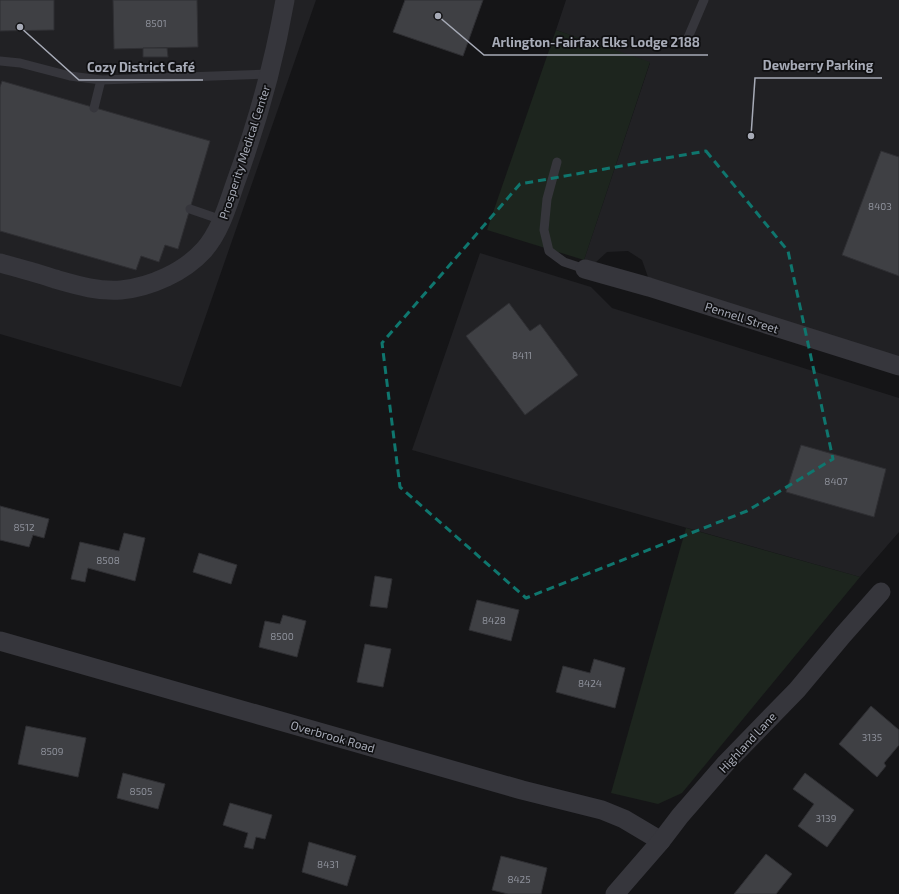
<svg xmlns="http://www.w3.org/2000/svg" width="899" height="894" font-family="'Exo 2',sans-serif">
	<rect width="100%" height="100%" fill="#151517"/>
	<g fill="#212124">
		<path d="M0,0H316L181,387L0,334Z"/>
		<path d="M566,0H899V357L649,280L642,260L628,251L607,252L595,263L584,260L650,63L556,30Z"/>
		<path d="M480,253L591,287L612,308L899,398V532L860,577L412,450Z"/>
	</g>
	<g fill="#1d251e">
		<path d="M556,30L650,62L584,260L487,230Z"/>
		<path d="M686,528L860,577L682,793L658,804L611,793Z"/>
	</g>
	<g fill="#3f4044" stroke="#2f2f33">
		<path d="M0,0H54V30L0,31Z"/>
		<path d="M113,0H197L198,47L114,49Z"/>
		<path d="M405,0H483L463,56L393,32Z"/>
		<path d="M143,48H167L168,57H143Z"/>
		<path d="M2,81L210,141L178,249L165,245L159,262L141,256L136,270L0,231V87Z"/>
		<path d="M881,151L899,157V276L842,255Z"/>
		<path d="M509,303L530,331L540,324L578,375L525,415L466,336Z"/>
		<path d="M801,445L886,469L874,517L786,492Z"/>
		<path d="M0,506L49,519L44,538L33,535L29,547L0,540Z"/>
		<path d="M124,533L145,538L135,581L88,568L85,582L71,579L80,542L119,551Z"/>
		<path d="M199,553L237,565L231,584L193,572Z"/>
		<path d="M375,576L392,579L387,608L370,606Z"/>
		<path d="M477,600L519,610L511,641L469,630Z"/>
		<path d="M283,615L306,621L297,657L259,647L265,621L280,624Z"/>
		<path d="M365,644L391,649L383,687L357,682Z"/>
		<path d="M594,659L625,668L615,708L556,692L563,666L590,673Z"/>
		<path d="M871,706L899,730V745L884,763L886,766L877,777L839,744Z"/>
		<path d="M26,726L86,738L78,777L18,764Z"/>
		<path d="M123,773L165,784L158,809L117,798Z"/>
		<path d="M805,773L854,810L827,847L798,826L814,804L793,789Z"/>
		<path d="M230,803L272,815L265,839L256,837L253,849L244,847L248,833L223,825Z"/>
		<path d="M309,842L356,856L347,886L302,872Z"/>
		<path d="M766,854L792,874L776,894H734Z"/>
		<path d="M501,856L547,868L541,894H508L492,890Z"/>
	</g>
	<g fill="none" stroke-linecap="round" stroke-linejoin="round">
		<g stroke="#36363c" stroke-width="9">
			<path d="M687,40L704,0"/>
			<path d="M0,61L20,63L70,76L101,80L269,74"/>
			<path d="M94,108L101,80"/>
			<path d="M557,162L547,199L544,230L549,251L564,262L585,269"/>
			<path d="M190,209L222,220"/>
		</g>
		<g stroke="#36363c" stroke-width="19">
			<path d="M0,263C18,268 37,273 55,279C76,285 99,292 121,290C151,287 184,272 204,250C220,232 227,207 235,184C257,124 274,63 285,0"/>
			<path d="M585,269L649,287L899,366"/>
			<path d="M0,641L522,790L602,810L624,819L661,841"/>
			<path d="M615,894L661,841L680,816L726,763L797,690L843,635L881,592"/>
		</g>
	</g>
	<path fill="none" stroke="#0f766e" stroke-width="3" stroke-dasharray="8 5" stroke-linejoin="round" d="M706,151L788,251L833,459L747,511L526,598L400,487L382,343L520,184Z"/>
	<g text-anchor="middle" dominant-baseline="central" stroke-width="3.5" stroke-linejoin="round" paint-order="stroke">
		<g font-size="10" fill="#8d909a">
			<text x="156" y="23">8501</text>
			<text x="880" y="206">8403</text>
			<text x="522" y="355">8411</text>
			<text x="836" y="481">8407</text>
			<text x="24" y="527">8512</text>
			<text x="108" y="560">8508</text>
			<text x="494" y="620">8428</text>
			<text x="282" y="636">8500</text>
			<text x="590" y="683">8424</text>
			<text x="872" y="737">3135</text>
			<text x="52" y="751">8509</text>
			<text x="141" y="791">8505</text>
			<text x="826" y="818">3139</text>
			<text x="328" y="864">8431</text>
			<text x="519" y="879">8425</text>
		</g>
		<g font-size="12" fill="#a7abb7" stroke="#101012">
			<text transform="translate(244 152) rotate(-72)">Prosperity Medical Center</text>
			<text transform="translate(742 317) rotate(18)">Pennell Street</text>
			<text transform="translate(333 736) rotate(16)">Overbrook Road</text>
			<text transform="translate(747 742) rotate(-47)">Highland Lane</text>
		</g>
	</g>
	<path fill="none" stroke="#a7abb7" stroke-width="1.5" d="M438 16L484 55H708M751 136L755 78H882M20 27L79 80H203"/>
	<g fill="#a7abb7" stroke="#101012" stroke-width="1.5">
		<circle cx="438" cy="16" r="4"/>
		<circle cx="751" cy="136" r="4"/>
		<circle cx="20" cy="27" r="4"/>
	</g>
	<g font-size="13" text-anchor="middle" font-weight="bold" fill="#a7abb7" stroke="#101012" stroke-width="3.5" stroke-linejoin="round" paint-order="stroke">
		<text x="596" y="47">Arlington-Fairfax Elks Lodge 2188</text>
		<text x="818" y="70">Dewberry Parking</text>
		<text x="141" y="72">Cozy District Café</text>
	</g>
</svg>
